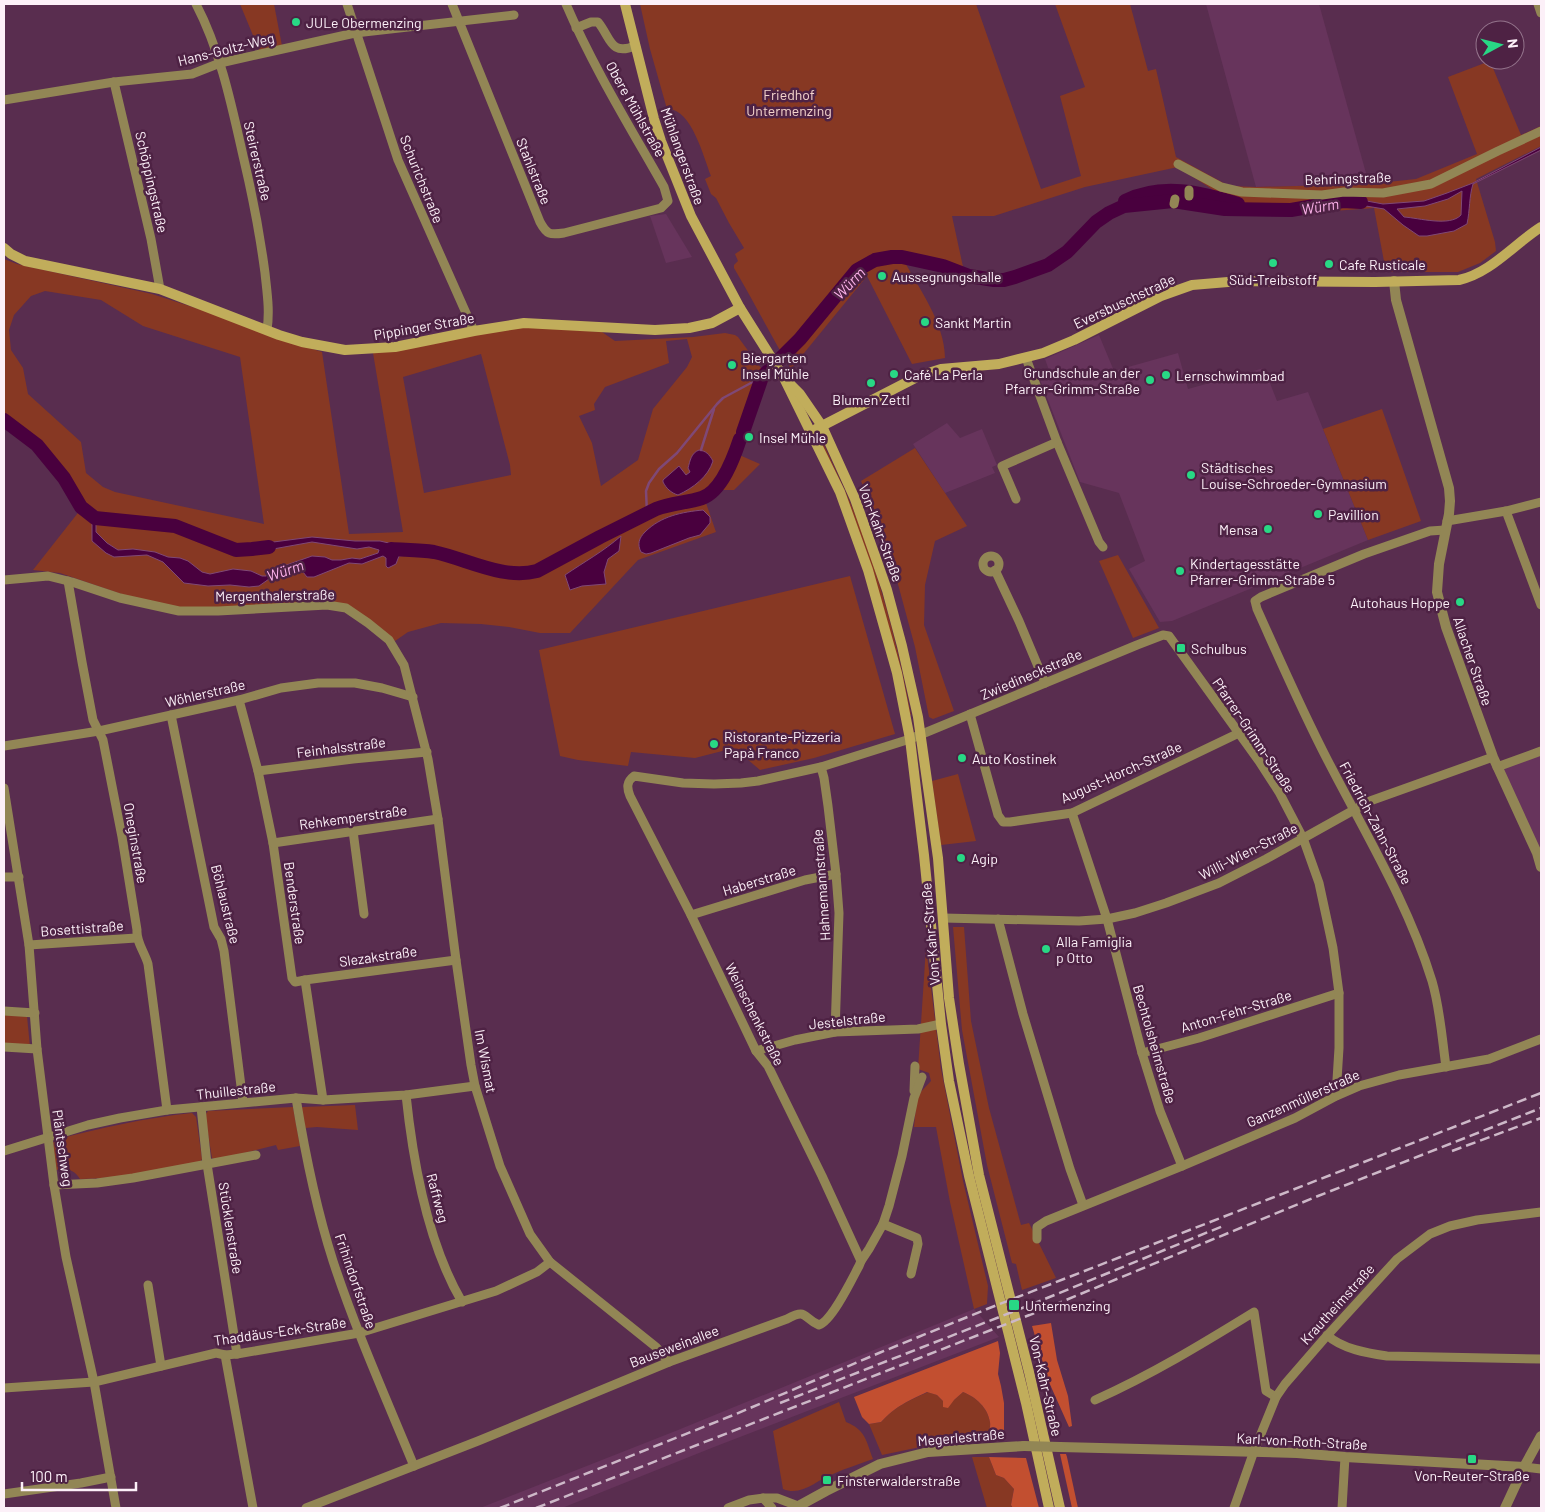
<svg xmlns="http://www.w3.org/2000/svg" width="1545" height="1512" font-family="Barlow,sans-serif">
	<rect width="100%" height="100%" fill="#592d4f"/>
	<g fill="#67345c">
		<path d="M1206,4H1319L1369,184L1256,187Z"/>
		<path d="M666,214L692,257L666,263L650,216Z"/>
		<path d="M1099,335L1114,371L1178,353L1188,389L1264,368L1277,401L1308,392L1368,540L1172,621L1160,622L1129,569L1145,561L1119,493L1080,482L1039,377L1050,373L1045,359Z"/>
		<path d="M947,423L960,438L982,429L997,465L992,467L995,473L945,493L913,444Z"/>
		<path d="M1541,748V869L1494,766Z"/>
		<path d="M974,1309L999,1337L714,1447L562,1508H480L678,1430Z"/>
	</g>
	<g fill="#873823" fill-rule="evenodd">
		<path d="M240,4H274L282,46L259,50Z"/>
		<path d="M640,4H976L1041,189L1081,176L1060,96L1085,87L1055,4H1130L1148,71L1156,69L1176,157L1229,186L1256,187L1369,184L1416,179L1477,154L1448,77L1490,61L1521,135L1541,126V146L1476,179L1495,242L1496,251L1480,263L1458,272H1386L1374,208L1292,214L1226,210L1224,197L1178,167L1085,187L994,216H952L965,276L902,257C918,287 945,323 945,358L912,364L867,276L791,369C771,336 754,302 734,268V265L738,261L735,254L744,248L729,223L716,198L711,194L705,179L711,176C704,158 691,107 667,109L650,49Z"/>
		<path d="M4,259L17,264L152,294L208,312L278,338L322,352L349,534L403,532L373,353L514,328H553L602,332L615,341L693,337L725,333L735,335L738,337L769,379L755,403L737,454L760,464L734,490H718L706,503L716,532L638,560L570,633H540L509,627L481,624L441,623L408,632L395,641L376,624L345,606L175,608L133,598L60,573L33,570L81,509L65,481L35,444L4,421ZM45,291L101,300L143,326L240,357L264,524L115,492L103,487L86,473L81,442L28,394L23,368L11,350L9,330L14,315L31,296ZM687,339L692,357L687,367L653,409L638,460L601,486L592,443L579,416L595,410L594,404L605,387L669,363L666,341ZM481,354L510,465L511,475L424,493L403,377Z"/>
		<path d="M1382,409L1421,521L1368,540L1323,429Z"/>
		<path d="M824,445C839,478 855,510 866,544C886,600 900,657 911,715H909L892,638L887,631L820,448Z"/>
		<path d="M915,448L967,526L935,541L925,585L924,625L954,711L933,719L929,717L915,647L892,562L861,481Z"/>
		<path d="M1118,555L1159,628L1133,638L1099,561Z"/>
		<path d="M850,576L895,734L814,758L760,770L734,748L695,758L631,752L628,766L578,760L560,756L539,650Z"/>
		<path d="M958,774L976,841L941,845L932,781Z"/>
		<path d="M953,927H964L971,1021L989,1108L1021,1225L1029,1223L1056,1278L1022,1290L1016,1264L1012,1263L987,1165L962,1030Z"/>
		<path d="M926,947L941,1069L963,1181L988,1286L987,1304L974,1309L950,1202L936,1127H914L917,1096L931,1081L929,1073L918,1069Z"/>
		<path d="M4,1014L27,1016L30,1047L4,1044Z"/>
		<path d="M355,1105L358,1130L317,1127L305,1128L301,1108L303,1107Z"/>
		<path d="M293,1107L300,1146L278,1150L276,1145L217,1160L212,1158L205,1115L208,1111Z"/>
		<path d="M192,1113L196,1117L202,1159L200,1162C160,1169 121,1179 80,1179C74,1169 67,1168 56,1170L53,1143L55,1140C100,1128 145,1118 192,1113Z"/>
		<path d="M928,1392L937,1395L943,1401L954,1400L963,1392C976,1397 988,1408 990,1422C991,1427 988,1433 987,1438L930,1445L882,1455L869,1424L881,1422C896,1406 908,1401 928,1392Z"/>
		<path d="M839,1402L846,1422C866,1430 866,1441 873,1459C860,1464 846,1468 833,1474C816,1480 802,1497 783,1489L773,1431Z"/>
		<path d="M972,1457H989L996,1475L1004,1478L1014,1489L1011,1505L1013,1508H987Z"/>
	</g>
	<g fill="#c24f30">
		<path d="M1051,1323L1057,1360L1068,1396L1072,1426L1069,1427L1048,1380L1032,1326Z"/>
		<path d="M998,1341L1000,1353L998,1374L1001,1386L1004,1403V1439L987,1438C988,1434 991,1427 990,1422C988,1408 976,1397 963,1392L954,1400L948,1408L943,1407V1401L937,1395L927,1392C908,1401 896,1406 881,1422L869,1424L862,1417L854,1397Z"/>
		<path d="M1060,1454H1066L1067,1457L1078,1508H1072Z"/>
		<path d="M989,1457L1026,1458L1039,1508H1013L1011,1505L1014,1489L1004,1478L996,1475Z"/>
	</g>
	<g fill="#49003e" stroke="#7f4876" fill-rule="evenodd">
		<path d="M1541,147V150L1473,184C1469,197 1470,210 1467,224L1454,231L1427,236H1419L1403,225L1384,209L1342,202V200L1356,199L1383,204L1424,201L1447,193L1473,183ZM1462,191L1461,215C1450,227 1419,218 1404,217L1397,209L1425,206L1448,199Z"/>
		<path d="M699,450C706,451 709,454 713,461C708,477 693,488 678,495C671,493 666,488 663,482V480L679,466L686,475L690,472L688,468C690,461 691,453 699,450Z"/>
		<path d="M703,510L710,517V523L700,535L689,538L651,553L646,554L641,552C637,544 639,538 645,532C661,516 682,512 703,510Z"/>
		<path d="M92,519L96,520V532L107,543L118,550L133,549L155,552L168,557L180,558L188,561L202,572L210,574L233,569L251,571L262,576H266L278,568L312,556L325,557L332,560H341L352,558L360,559L378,553L379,550L369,547L357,549L312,542L251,553L250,545L312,537L355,541H380L393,544L409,545L408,555L399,556L396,564L388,568L386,566V558L383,556L362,564L349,563L314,577H307L299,567H294L279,572L259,586L249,587L230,585L208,586L184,583L163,562L147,555L114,557L106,553L92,541Z"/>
		<path d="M621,536L619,551L608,559L604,572L606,584L582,586L570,590L565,575C584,562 604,551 621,536Z"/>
	</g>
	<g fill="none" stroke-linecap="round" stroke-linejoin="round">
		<g stroke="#7f4876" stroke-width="2.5">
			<path d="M701,450L714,409"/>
			<path d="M647,513L646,491L649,483L659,469L677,453L717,404L723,398L762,377"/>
		</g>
		<g stroke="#49003e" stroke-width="14">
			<path d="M1125,201C1162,183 1200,192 1238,204"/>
			<path d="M4,420L37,445L64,478L81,507L95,518L175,526L236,550L252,549L269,547"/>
			<path d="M743,432L762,377L800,339L857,270L875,260L892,257H902L943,266L969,276L994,280H1004L1015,277L1048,265L1067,252L1096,222L1109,213L1124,206L1173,201L1225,209L1291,210L1343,201L1361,202"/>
			<path d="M391,549C405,550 420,550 434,552C467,559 503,580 537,571L600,537L656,509C671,503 687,503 702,498C722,491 734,457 740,439"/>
		</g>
		<g stroke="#928655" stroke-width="9">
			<path d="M196,4C221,52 232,107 244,160C253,198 260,235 265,273C267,293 270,310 267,330"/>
			<path d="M347,4L398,160L474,331"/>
			<path d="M452,4L540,222C547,235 550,235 564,233L661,208L668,201L664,187C630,127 593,67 566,4"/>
			<path d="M1538,4L1541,13"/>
			<path d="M576,28L591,22H598C611,38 610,56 635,46"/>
			<path d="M114,82L151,239L160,289"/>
			<path d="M4,100L114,82L192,74L220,63L355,33L514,15"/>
			<path d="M1178,164L1221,187L1242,192L1322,195L1344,192L1383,193L1431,184L1498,151L1541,131"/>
			<path d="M1189,196V190"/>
			<path d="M1174,204L1175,199"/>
			<path d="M1026,358L1057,442L1099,542L1103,547"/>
			<path d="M1016,499L1002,466L1057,442"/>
			<path d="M1506,511L1541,605"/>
			<path d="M1447,521L1506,511L1541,502"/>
			<path d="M1445,530L1430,531L1364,554L1261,597L1255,601L1257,609C1280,660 1302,711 1328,761C1365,833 1408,903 1432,981C1440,1008 1442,1038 1446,1067"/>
			<circle cx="991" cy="564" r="8"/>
			<path d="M995,570L1019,621L1045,683"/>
			<path d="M4,580L48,576L72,582L120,598L179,611H218L327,605L346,608L368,623L389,640L404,665L428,759L438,819L456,960L471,1065L475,1086L500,1166L530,1234L550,1262L656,1347L669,1362"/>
			<path d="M68,581L82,662L93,720L103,740L122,837L137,930C136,942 145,953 148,964L167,1110"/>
			<path d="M239,700L258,771L273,843L292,978L295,982L305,980L323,1100"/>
			<path d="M970,714L998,815L1003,822H1010L1072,813L1239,733"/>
			<path d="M171,715L214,927L221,939L224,951L243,1102"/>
			<path d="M4,746L99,731L239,700L281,688L318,683H355L382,688L413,697"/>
			<path d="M821,767L824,778L828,806L836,874L839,913L835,1032"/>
			<path d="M1497,767L1541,751"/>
			<path d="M258,771L353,759L427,752"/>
			<path d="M4,788L29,945L37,1049L54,1185L66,1257L94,1382L116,1508"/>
			<path d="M1072,813L1107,919L1142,1053L1160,1111L1182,1166"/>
			<path d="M353,831L364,914"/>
			<path d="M273,843L438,819"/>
			<path d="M4,877H19"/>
			<path d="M691,915L805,880L836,874"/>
			<path d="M943,918L1079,921L1107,919L1135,913L1166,903L1219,883L1266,859L1370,801L1493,757"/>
			<path d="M998,919L1023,1014L1070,1169L1083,1205"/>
			<path d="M29,945L136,938"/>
			<path d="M305,980L456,960"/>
			<path d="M4,1011L35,1013"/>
			<path d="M4,1047L37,1049"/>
			<path d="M756,1051L795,1040L835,1032L918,1029L941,1024"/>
			<path d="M1142,1053L1199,1038L1339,993"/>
			<path d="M914,1091L915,1066"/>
			<path d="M406,1095C413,1162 428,1244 462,1302"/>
			<path d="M296,1098C305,1153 316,1208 333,1261C356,1331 386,1398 414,1466"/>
			<path d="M201,1107L207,1164L237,1354"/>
			<path d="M4,1151L88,1125L120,1118L167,1110L296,1098L323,1100L406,1095L475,1086"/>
			<path d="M54,1185L97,1183L133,1178L256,1155"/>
			<path d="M883,1224L917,1238L918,1244L911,1274"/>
			<path d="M1037,1239V1227L1046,1221L1182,1166L1295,1118L1336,1096L1359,1086L1399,1075L1489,1059L1541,1039"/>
			<path d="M861,1261L822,1176L768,1066L756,1051L691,915L630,796C627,788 626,782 634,776L683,783L714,784L741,783L758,781L821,767L910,739L1137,645L1163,635L1169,636L1259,761L1279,792L1303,838L1319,883L1333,948L1339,993V1048L1336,1096"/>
			<path d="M148,1285L161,1366"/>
			<path d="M1327,1335C1342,1349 1367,1353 1387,1356L1541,1359"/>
			<path d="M225,1355L253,1508"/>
			<path d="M4,1388L94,1382L216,1353L225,1355L237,1354L359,1333L496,1291L537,1272L550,1262"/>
			<path d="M1095,1400C1151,1375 1202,1344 1254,1312L1266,1391L1276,1397"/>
			<path d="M1524,1467L1541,1469"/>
			<path d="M4,1494L81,1483L111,1477"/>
			<path d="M763,1498L772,1508"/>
			<path d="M306,1508L478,1441L669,1362L787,1319C808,1308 802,1318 819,1325C832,1321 852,1279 859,1266L861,1261L869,1249L883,1224L889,1206L902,1156L914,1098L922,1077"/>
			<path d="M728,1508L749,1500L764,1498H777L798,1506L801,1508"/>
			<path d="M1234,1508L1254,1451L1276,1397L1285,1384L1324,1339L1397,1259L1430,1234L1450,1226L1477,1220L1541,1212"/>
			<path d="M1342,1508L1345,1457"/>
		</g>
		<g stroke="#928655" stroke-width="10">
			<path d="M1394,281L1396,300L1449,488L1450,501L1449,514L1439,564L1437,592L1446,627L1493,757L1537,853L1541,867"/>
			<path d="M1060,1447L1297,1453L1345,1457L1524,1467"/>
			<path d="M795,1508L826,1491L880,1464L928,1452L1024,1446"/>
			<path d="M1505,1508L1524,1467L1541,1436"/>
		</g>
		<g stroke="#c1ad5b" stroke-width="10">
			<path d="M625,4L654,119L661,141L691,216L740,308L784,378L840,492L868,570L897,673L910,739L924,855L941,1024L949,1081L969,1176L1026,1403L1049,1508"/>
			<path d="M4,248L11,254L25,261L160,289L279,335L302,342L345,350L395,347L474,331L524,323L655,330L689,328L712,323L740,308"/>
			<path d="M788,382L800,394L822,426L855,499L887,590L902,646L918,717L938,858L949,998L959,1064L979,1175L1029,1372L1060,1508"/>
			<path d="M816,429L919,376L941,369L999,364L1043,353L1074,340L1161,296L1192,285L1240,281L1375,282L1459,280C1491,273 1514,244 1541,227"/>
		</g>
		<g stroke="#cdb8c8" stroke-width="2.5" stroke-dasharray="10 5" stroke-linecap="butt">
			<path d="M1452,1151L1541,1118"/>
			<path d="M780,1403L1030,1305L1223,1226"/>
			<path d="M500,1508L736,1414L879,1353L987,1309L1541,1093"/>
			<path d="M536,1508L1032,1314L1318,1196L1541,1108"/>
		</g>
		<path stroke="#928655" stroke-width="10" d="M1024,1446L1060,1447"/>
	</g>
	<g fill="#28d885" stroke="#4e2244" stroke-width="2">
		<circle cx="296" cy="22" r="5"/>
		<circle cx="1273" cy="263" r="5"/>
		<circle cx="1329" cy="264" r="5"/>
		<circle cx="882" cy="276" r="5"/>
		<circle cx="925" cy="322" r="5"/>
		<circle cx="732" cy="365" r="5"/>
		<circle cx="894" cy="374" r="5"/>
		<circle cx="1166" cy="375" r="5"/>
		<circle cx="1150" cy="380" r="5"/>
		<circle cx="871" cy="383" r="5"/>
		<circle cx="749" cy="437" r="5"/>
		<circle cx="1191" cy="475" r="5"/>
		<circle cx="1318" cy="514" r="5"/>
		<circle cx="1268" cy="529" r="5"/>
		<circle cx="1180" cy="571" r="5"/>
		<circle cx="1460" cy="602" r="5"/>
		<rect x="1176" y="643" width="10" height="10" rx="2.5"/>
		<circle cx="714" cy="744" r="5"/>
		<circle cx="962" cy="758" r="5"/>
		<circle cx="961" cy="858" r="5"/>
		<circle cx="1046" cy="949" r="5"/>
		<rect x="1008" y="1299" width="12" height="12" rx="2.5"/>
		<rect x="1467" y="1454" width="10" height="10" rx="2.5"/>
		<rect x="822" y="1475" width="10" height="10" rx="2.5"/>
	</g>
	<g text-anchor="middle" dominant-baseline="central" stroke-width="5" stroke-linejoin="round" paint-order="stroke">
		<g font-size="14" fill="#fcf0f8" stroke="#4e2244" text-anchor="start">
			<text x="306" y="22">JULe Obermenzing</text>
			<text x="1339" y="264">Cafe Rusticale</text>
			<text x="892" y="276">Aussegnungshalle</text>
			<text x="1273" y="279" text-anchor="middle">Süd-Treibstoff</text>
			<text x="935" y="322">Sankt Martin</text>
			<text x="742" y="357">Biergarten<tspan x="742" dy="16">Insel Mühle</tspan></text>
			<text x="1140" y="372" text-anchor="end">Grundschule an der<tspan x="1140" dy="16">Pfarrer-Grimm-Straße</tspan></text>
			<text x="904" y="374">Café La Perla</text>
			<text x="1176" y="375">Lernschwimmbad</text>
			<text x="871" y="399" text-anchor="middle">Blumen Zettl</text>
			<text x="759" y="437">Insel Mühle</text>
			<text x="1201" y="467">Städtisches<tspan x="1201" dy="16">Louise-Schroeder-Gymnasium</tspan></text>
			<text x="1328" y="514">Pavillion</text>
			<text x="1258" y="529" text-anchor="end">Mensa</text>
			<text x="1190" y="563">Kindertagesstätte<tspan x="1190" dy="16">Pfarrer-Grimm-Straße 5</tspan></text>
			<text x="1450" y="602" text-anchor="end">Autohaus Hoppe</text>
			<text x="1191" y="648">Schulbus</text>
			<text x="724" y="736">Ristorante-Pizzeria<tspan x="724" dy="16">Papà Franco</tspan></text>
			<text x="972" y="758">Auto Kostinek</text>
			<text x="971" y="858">Agip</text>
			<text x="1056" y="941">Alla Famiglia<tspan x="1056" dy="16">p Otto</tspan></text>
			<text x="1025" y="1305">Untermenzing</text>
			<text x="1472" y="1475" text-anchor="middle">Von-Reuter-Straße</text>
			<text x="837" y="1480">Finsterwalderstraße</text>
		</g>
		<g font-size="14" fill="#fcf0f8" stroke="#4e2244">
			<text transform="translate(226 49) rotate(-14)">Hans-Goltz-Weg</text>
			<text transform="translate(636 109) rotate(61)">Obere Mühlstraße</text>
			<text transform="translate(683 156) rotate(70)">Mühlangerstraße</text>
			<text transform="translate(258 161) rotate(77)">Steirerstraße</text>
			<text transform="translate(534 171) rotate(68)">Stahlstraße</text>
			<text transform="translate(1348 178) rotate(-2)">Behringstraße</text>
			<text transform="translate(422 179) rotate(68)">Schurichstraße</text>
			<text transform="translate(152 182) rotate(77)">Schöppingstraße</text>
			<text transform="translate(1124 301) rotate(-25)">Eversbuschstraße</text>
			<text transform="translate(424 326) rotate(-10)">Pippinger Straße</text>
			<text transform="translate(881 533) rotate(70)">Von-Kahr-Straße</text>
			<text transform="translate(275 595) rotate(-1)">Mergenthalerstraße</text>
			<text transform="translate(1473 661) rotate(71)">Allacher Straße</text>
			<text transform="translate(1031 674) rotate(-23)">Zwiedineckstraße</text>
			<text transform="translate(205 693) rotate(-13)">Wöhlerstraße</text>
			<text transform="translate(1254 735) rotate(56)">Pfarrer-Grimm-Straße</text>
			<text transform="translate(341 747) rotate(-7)">Feinhalsstraße</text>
			<text transform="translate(1121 772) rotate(-24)">August-Horch-Straße</text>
			<text transform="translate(353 817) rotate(-8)">Rehkemperstraße</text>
			<text transform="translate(1376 823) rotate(62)">Friedrich-Zahn-Straße</text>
			<text transform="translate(136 843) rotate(80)">Oneginstraße</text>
			<text transform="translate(1248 851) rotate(-27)">Willi-Wien-Straße</text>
			<text transform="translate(759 880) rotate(-17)">Haberstraße</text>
			<text transform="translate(821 885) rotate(-94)">Hahnemannstraße</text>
			<text transform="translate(295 903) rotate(82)">Benderstraße</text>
			<text transform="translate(226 904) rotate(76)">Böhlaustraße</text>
			<text transform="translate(82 928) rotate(-4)">Bosettistraße</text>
			<text transform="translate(930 934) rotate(-95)">Von-Kahr-Straße</text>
			<text transform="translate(378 956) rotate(-8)">Slezakstraße</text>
			<text transform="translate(1236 1011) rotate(-17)">Anton-Fehr-Straße</text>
			<text transform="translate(755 1014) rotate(63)">Weinschenkstraße</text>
			<text transform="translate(847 1020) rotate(-6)">Jestelstraße</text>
			<text transform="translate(1155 1044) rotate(74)">Bechtolsheimstraße</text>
			<text transform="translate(486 1061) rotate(79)">Im Wismat</text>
			<text transform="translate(236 1090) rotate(-6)">Thuillestraße</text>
			<text transform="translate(1303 1098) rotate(-24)">Ganzenmüllerstraße</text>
			<text transform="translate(63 1148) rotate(82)">Pläntschweg</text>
			<text transform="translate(438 1198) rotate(75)">Raffweg</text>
			<text transform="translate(231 1228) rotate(81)">Stücklenstraße</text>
			<text transform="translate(356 1281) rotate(71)">Frihindorfstraße</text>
			<text transform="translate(1337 1304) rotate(-48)">Krautheimstraße</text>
			<text transform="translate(280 1331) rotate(-8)">Thaddäus-Eck-Straße</text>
			<text transform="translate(674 1346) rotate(-21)">Bauseweinallee</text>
			<text transform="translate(1046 1386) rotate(77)">Von-Kahr-Straße</text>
			<text transform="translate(961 1437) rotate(-5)">Megerlestraße</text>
			<text transform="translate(1302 1441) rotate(3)">Karl-von-Roth-Straße</text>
		</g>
		<g font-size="14" fill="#f4d4cc" stroke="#4e2244">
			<text x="789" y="94">Friedhof<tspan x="789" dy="16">Untermenzing</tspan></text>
		</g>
		<g font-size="15" font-style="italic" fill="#fcb2ea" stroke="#4e2244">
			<text transform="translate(1320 206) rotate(-9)">Würm</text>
			<text transform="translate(849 283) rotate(-46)">Würm</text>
			<text transform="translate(285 570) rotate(-19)">Würm</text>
		</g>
	</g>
	<rect width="1545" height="1512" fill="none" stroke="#fcf0f8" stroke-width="10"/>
	<g transform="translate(1500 45) rotate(83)"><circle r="24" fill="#4e2244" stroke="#94748c"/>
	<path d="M0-4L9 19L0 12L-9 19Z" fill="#28d885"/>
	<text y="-8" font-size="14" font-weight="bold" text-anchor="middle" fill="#fcf0f8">N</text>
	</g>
	<path d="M22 1482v8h114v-8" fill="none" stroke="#fcf0f8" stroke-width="2.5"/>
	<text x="30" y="1482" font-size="15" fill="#fcf0f8" stroke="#4e2244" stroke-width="4" paint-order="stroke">100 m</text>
</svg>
